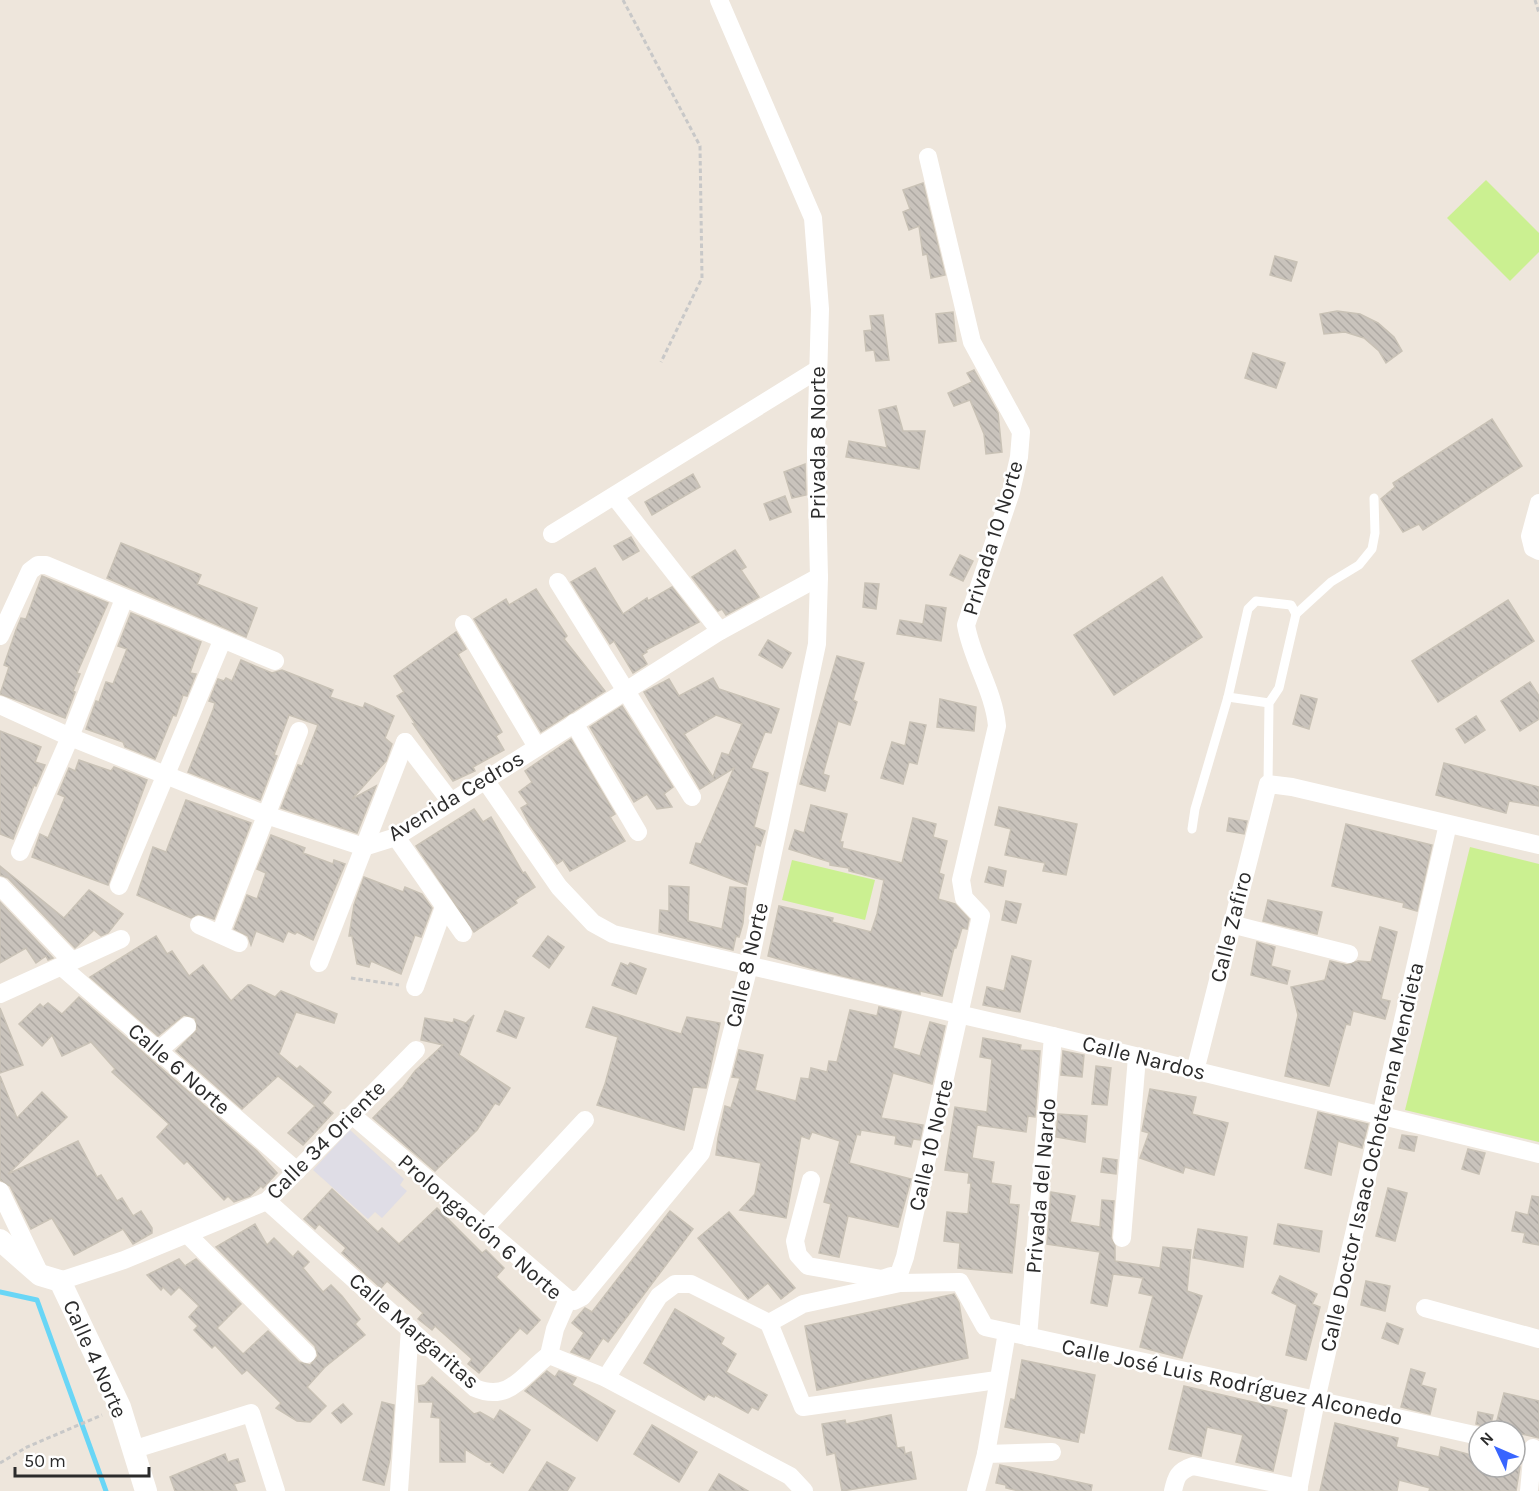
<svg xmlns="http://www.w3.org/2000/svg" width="1539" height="1491" font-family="Karla,sans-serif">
	<defs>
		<pattern id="building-back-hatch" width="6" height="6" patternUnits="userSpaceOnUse" patternTransform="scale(1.5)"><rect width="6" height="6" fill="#c9c3bc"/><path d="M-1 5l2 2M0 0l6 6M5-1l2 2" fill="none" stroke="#ada8a2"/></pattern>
	</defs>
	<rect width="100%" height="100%" fill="#eee6dc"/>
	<path fill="#dfdde6" d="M350,1130L404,1179L400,1185L407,1191L382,1218L375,1212L368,1219L313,1170Z"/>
	<g fill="#cbf091">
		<path d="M1486,180L1539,233V252L1510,281L1447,218Z"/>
		<path d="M1470,847L1539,864V1142L1405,1110Z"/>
		<path d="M792,860L875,880L865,920L782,900Z"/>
	</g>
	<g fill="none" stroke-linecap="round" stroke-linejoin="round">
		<path stroke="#69d6f6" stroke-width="5" d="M0,1292L37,1300L106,1491"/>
	</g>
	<g fill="url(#building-back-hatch)" stroke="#c9c2b6" stroke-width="1.5" fill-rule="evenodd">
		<path d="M923,183L945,275L931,278L927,254L923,255L919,226L909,230L903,212L910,209L903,190Z"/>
		<path d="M1275,256L1297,262L1291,281L1270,275Z"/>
		<path d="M1337,311L1360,314L1378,323L1394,337L1402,351L1386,363L1379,351L1364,338L1345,332L1324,334L1320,314Z"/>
		<path d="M953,312L956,341L939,343L936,314Z"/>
		<path d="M883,315L889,360L876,361L874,350L866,351L864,331L872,330L870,316Z"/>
		<path d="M1253,353L1285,363L1276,388L1245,378Z"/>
		<path d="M974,370L998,413L1002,452L986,454L984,434L970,400L954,406L948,393L972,382L967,373Z"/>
		<path d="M896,406L903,431H925L919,469L846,457L849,441L887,448L879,410Z"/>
		<path d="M1492,419L1522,466L1423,530L1419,524L1403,532L1381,499L1395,487L1393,483Z"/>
		<path d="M805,464L806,495L792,498L784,472Z"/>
		<path d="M693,474L700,487L652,515L645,502Z"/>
		<path d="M785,496L791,512L770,520L764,504Z"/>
		<path d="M631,537L639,551L623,560L614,546Z"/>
		<path d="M121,543L201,575L197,584L257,608L246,637L107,578Z"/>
		<path d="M735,550L746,567L741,570L759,597L726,615L722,609L718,611L692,577Z"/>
		<path d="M960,555L973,561L963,581L950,575Z"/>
		<path d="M595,568L623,614L647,598L648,601L672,587L699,622L646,650L647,652L642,655L647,664L633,673L614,641L610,644L571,582Z"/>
		<path d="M42,576L108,603L77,673L80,674L73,691L75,692L65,718L0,694L9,667L4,665L16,630L21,618L26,619Z"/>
		<path d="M1162,577L1202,637L1114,695L1074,635Z"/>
		<path d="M865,583L879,584L876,609L863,607Z"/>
		<path d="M536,589L567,636L564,639L605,691L541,732L474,619L506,599L509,605Z"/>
		<path d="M1508,600L1534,641L1438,702L1412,661Z"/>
		<path d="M926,605L946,608L941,641L897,634L900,620L923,624Z"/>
		<path d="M131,613L201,642L190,673L196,674L187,696L183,695L176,716L173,715L155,759L125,747L123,742L86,729L96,701L99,702L106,682L113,684L127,649L118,646Z"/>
		<path d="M456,632L466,649L458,654L502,732L496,736L504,750L473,767L475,771L453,781L413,724L416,725L397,696L404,692L394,676Z"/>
		<path d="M768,640L791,653L782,668L759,655Z"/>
		<path d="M837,656L864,663L853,700L857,702L850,725L838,721L823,774L829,776L825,791L800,784Z"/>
		<path d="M241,660L272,673L282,670L333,690L330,697L363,708L365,703L394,716L385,738L392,744L386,761L352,799L376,786L357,833L281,808L298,765L302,766L318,725L289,715L274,755L277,756L260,800L188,772L213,710L215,703L209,701L218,679L224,681L226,678L232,681Z"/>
		<path d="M713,678L719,689L779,709L771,733L765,732L751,768L768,773L754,827L765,831L760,846L756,844L747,885L690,863L696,843L701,844L734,768L700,789L644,692L669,679L679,696ZM716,715L742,724L729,755L722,753L713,777L684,734Z"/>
		<path d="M1530,682L1539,696V719L1520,731L1501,701Z"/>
		<path d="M1301,695L1317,699L1309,729L1293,724Z"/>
		<path d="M940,699L976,707L974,731L937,727Z"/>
		<path d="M622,706L673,787L664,794L672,807L657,809L647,794L634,802L590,727Z"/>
		<path d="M1476,716L1485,730L1465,743L1456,729Z"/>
		<path d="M910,722L926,725L917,764L909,762L903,784L881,778L892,742L905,746Z"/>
		<path d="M0,731L41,747L35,762L45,765L36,786L34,785L13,839L0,834Z"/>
		<path d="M571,739L615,814L610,817L625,841L570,871L563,860L557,864L530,825L521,808L528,804L519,792L532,782L525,771Z"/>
		<path d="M79,760L111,771L114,767L147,780L108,885L32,857L40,834L48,838L65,797L58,794L69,768L75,771Z"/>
		<path d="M1444,763L1539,787V806L1509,801L1506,813L1436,795Z"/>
		<path d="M186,800L251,823L214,919L198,914L191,918L137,895L153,847L166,852Z"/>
		<path d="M811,805L847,814L840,842H843L842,848L902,863L913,818L936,824L933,837L947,841L939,873L944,875L938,899L955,904L969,919L967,929L962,928L956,948H954L942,996L920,991V994L821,971L768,956L779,906L833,918L832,922L871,932L877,914L884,880L849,871V868L830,865V862L789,849L795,830L804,833Z"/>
		<path d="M999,807L1077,824L1066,875L1043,871L1045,863L1005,855L1011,829L995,825Z"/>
		<path d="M474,809L483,822L491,817L523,873L525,872L535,887L515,900L517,903L474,932L416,846Z"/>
		<path d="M1229,818L1247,821L1244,834L1227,831Z"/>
		<path d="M1346,824L1432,845L1417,911L1403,907L1404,903L1332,886Z"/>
		<path d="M271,835L305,848L303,853L333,864L334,860L345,864L313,940L297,932L295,934L288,931L283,942L256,931L251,945L248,936L234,929L247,895L257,899L266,873L257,869Z"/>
		<path d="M0,866L64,918L89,890L123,914L108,933L101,936L94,930L75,948L8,878L0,875Z"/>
		<path d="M989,867L1006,871L1003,886L985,882Z"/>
		<path d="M364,877L403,892L405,887L422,894L432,908L421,937L415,935L401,974L371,961L369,967L357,964L352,936H349L354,905Z"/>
		<path d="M669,886L689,887L688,921L722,929L730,887L746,888L743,923L739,937L736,936L733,950L659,932L660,910L669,911Z"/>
		<path d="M1268,900L1322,912L1317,934L1263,921Z"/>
		<path d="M1006,901L1021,904L1016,923L1002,920Z"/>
		<path d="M0,902L53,958L48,960L46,956L36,963L26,948L0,963Z"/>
		<path d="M1380,927L1397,932L1381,999L1390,1001L1385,1019L1353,1011L1350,1025L1346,1024L1329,1086L1285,1076L1298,1015L1291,987L1325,980L1330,961L1347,965L1358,961L1371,962Z"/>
		<path d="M156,936L167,954L172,951L189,976L203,965L231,1001L248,985H251L275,997L281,991L337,1014L334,1023L296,1012L279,1054L297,1069L300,1066L331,1092L322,1103L333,1113L303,1145L288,1133L315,1106L278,1076L242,1109L176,1051L197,1030L195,1018L184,1015L158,1036L90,977Z"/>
		<path d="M548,936L564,947L549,968L533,956Z"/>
		<path d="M1257,942L1275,947L1271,966L1290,971L1287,984L1251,975Z"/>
		<path d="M1012,956L1031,961L1020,1012L983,1005L987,987L1004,991Z"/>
		<path d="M621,963L628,966L630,963L646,969L636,994L612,985Z"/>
		<path d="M79,997L257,1151L277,1173L263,1188L261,1186L250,1196L234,1202L228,1196L224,1200L187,1161L184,1164L157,1137L169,1124L112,1072L115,1069L91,1042L62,1056L52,1035L42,1046L19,1024L40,1004L43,1007L48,1003L62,1014Z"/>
		<path d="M593,1007L681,1034L687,1017L720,1023L706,1088L693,1087L684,1130L597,1105L605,1084L618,1037L586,1027Z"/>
		<path d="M879,1007L901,1012L893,1048L920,1056L930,1022L945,1026L932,1084L893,1073L881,1118L923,1125L920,1140L913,1139L911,1147L895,1144L896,1136L861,1130L860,1135L857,1134L849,1163L911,1179L898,1227L848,1216L839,1257L819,1253L831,1204L824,1202L840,1141L812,1132L809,1139L801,1136L786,1218L740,1210L755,1194L761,1163L716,1155L718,1138L725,1106L731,1108L740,1078L732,1077L739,1050L763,1055L755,1090L796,1101L801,1078L809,1079L811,1068L827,1072L829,1061L837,1062L850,1010L877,1016Z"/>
		<path d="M0,1008L23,1065L0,1073Z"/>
		<path d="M505,1011L524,1018L516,1038L497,1031Z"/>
		<path d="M474,1015L459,1055L510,1088L499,1105L495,1103L477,1130L435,1171L373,1118L403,1087L415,1071L443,1045L421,1040L425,1018L453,1023L454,1019L466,1023Z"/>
		<path d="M983,1038L1021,1045L1020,1050L1040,1051L1035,1117L1028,1116L1026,1132L977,1125L972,1158L994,1162L991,1183L1011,1186L1009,1204L1019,1205L1012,1273L958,1268L960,1243L944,1241L947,1212L968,1214L971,1183H968L969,1173L945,1170L955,1107L987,1112L992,1059L980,1057Z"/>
		<path d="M1063,1051L1084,1055L1082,1077L1061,1075Z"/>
		<path d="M1096,1066L1111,1068L1107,1105L1092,1104Z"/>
		<path d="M0,1076L17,1118L42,1092L67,1117L8,1174L78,1141L97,1177L101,1175L117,1201L122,1198L133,1216L141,1211L152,1228V1233L133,1244L123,1229L74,1255L52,1218L31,1229L10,1186L0,1180Z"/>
		<path d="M1150,1089L1196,1097L1192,1114L1228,1123L1214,1175L1185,1167L1183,1173L1140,1158L1149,1133L1142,1131Z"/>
		<path d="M1318,1112L1368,1124L1362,1148L1338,1141L1331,1175L1305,1168Z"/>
		<path d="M1058,1114L1087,1116L1085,1142L1056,1137Z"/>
		<path d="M1402,1135L1417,1137L1414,1151L1399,1148Z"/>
		<path d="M1468,1149L1485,1153L1479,1174L1462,1169Z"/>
		<path d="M1103,1158L1117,1160L1116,1174L1101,1172Z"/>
		<path d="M1388,1188L1407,1193L1395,1241L1376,1236Z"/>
		<path d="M332,1189L378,1232L382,1228L399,1244L437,1208L482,1253L486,1250L504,1268L496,1277L540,1320L527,1334L520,1328L479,1373L468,1364L472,1359L435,1326L432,1330L418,1319L423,1313L387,1281L381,1288L342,1253L346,1248L319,1224L315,1229L304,1219Z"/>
		<path d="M1051,1192L1075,1196L1070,1222L1100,1227L1102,1200L1114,1201L1111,1238L1115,1246V1261L1160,1268L1163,1247L1191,1250L1187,1291L1202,1296L1182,1358L1140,1347L1153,1296L1139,1293L1143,1278L1113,1274L1107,1306L1091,1303L1100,1252L1047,1244Z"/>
		<path d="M1532,1196L1539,1197V1245L1523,1242L1525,1233L1512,1231L1516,1212L1528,1215Z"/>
		<path d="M670,1211L693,1229L608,1342L603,1338L589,1359L571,1352L584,1333L572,1323L585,1308L592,1312Z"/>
		<path d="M729,1212L795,1288L781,1299L768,1283L748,1299L698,1238Z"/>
		<path d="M255,1224L267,1245L274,1238L293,1257L298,1251L309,1262L303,1268L323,1292L331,1285L342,1296L360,1319L355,1324L365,1335L325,1367L307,1387L326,1406L310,1422L297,1421L276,1408L281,1403L247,1370L242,1374L215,1345L212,1348L194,1330L198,1326L189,1317L199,1306L179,1287L171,1295L163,1287L161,1290L147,1275L179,1259L185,1266L196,1259L241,1304L217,1328L243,1354L268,1331L299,1362L310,1365L318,1356L315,1346L216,1247Z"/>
		<path d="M1278,1224L1322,1231L1319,1252L1274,1244Z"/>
		<path d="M1198,1229L1247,1237L1243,1267L1193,1258Z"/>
		<path d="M1280,1276L1317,1294L1312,1304L1320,1307L1306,1360L1286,1355L1297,1305L1272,1293Z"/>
		<path d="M1366,1281L1390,1286L1385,1311L1361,1305Z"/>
		<path d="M954,1294L959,1303L968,1358L817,1390L805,1326Z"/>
		<path d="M675,1309L724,1338L721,1344L736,1354L726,1372L767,1395L758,1410L752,1407L748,1413L715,1395L714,1397L708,1394L704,1400L644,1363Z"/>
		<path d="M1387,1323L1403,1329L1398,1344L1382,1338Z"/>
		<path d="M1022,1360L1095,1375L1084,1433L1080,1432L1078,1442L1005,1427L1011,1399L1015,1400Z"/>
		<path d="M1411,1369L1425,1373L1421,1385L1436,1389L1430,1414L1401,1407Z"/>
		<path d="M547,1371L555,1377L559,1371L576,1378L572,1385L615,1411L597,1441L525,1391Z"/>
		<path d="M432,1377L474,1414L480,1412L494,1420L500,1410L530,1430L503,1473L491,1465L493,1462H486L465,1449V1462H440V1418L431,1417L433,1402H419L418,1386L425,1385Z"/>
		<path d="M1184,1386L1287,1410L1273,1471L1236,1462L1243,1435L1207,1427L1201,1456L1169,1449Z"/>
		<path d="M1504,1393L1539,1401V1438L1495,1428Z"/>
		<path d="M382,1402L394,1405L390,1459L384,1485L363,1480Z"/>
		<path d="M343,1404L352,1414L341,1423L332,1413Z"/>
		<path d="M1478,1412L1493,1415L1490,1428L1476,1424Z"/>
		<path d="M891,1415L897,1448L904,1447L905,1454L911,1452L916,1479L842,1491L835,1453L827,1455L822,1424L845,1420L846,1424Z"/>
		<path d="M1335,1423L1398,1438L1396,1447L1439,1457L1441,1447L1479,1457V1467H1520L1516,1491H1429L1430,1488L1399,1480L1397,1491H1320Z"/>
		<path d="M652,1425L697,1452L679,1482L634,1454Z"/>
		<path d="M225,1454L228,1462L238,1459L245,1481L234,1484L237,1491H175L170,1477Z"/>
		<path d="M547,1462L575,1478L567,1491H529Z"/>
		<path d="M1000,1465L1092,1485L1091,1491H1019L1006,1488V1485L996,1483Z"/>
		<path d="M719,1474L748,1491H709Z"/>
	</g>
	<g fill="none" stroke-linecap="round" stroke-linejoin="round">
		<g stroke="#c8c8c8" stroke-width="3" stroke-dasharray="4.5 3" stroke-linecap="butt">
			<path d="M623,0L700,146L702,278L661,362"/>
			<path d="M1535,0L1539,13"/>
			<path d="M351,978L399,985"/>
			<path d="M0,1463L27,1447L102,1415"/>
		</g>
		<g stroke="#fff" stroke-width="9">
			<path d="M1296,614L1331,582L1359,565L1372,549L1375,533L1374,498"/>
			<path d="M1268,784L1269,703L1279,688L1296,614L1291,605L1256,601L1248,609L1228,697L1269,703"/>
			<path d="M1192,829L1195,809L1228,697"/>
		</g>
		<g stroke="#fff" stroke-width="18">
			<path d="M615,497L720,631"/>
			<path d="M1539,503L1530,536L1533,548L1539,551"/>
			<path d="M552,534L817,370"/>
			<path d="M558,582L692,797"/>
			<path d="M464,624L537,747"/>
			<path d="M0,636L30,571L38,565H46L275,661"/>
			<path d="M0,705L70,737L266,815L364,847L396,837L720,631L819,577"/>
			<path d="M574,723L638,832"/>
			<path d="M405,742L451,802"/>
			<path d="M485,780L559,887L593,923L613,934L1053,1036L1539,1154"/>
			<path d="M396,837L463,933"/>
			<path d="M20,852L70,737L124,599"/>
			<path d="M0,886L72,961"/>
			<path d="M119,886L222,641"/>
			<path d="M1231,924L1349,954"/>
			<path d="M199,925L239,943"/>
			<path d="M220,934L299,731"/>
			<path d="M319,963L405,742"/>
			<path d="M62,967L297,1171"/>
			<path d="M415,987L444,907"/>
			<path d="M0,994L121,939"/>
			<path d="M158,1051L187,1026"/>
			<path d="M1195,1071L1268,784L1292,787L1539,845"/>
			<path d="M352,1115L568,1299"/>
			<path d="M811,1180L795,1241L798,1255L808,1266L882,1279L891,1276"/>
			<path d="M0,1191L38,1270"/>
			<path d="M267,1201L475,1388C510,1403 523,1374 549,1355"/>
			<path d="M483,1230L585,1120"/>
			<path d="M188,1235L307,1354"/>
			<path d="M1122,1238L1137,1057"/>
			<path d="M60,1281L124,1260L267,1201L416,1050"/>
			<path d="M900,1283L899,1274L905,1257L981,916L964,898L961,880L997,726C994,691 972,660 966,625L1011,492L1019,457L1021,432L972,342L928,157"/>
			<path d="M568,1299L574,1301L582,1297L701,1153L749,966L817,644L819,577L816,452L820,309L813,218L719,0"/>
			<path d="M1425,1308L1539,1339"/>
			<path d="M769,1323L803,1304L900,1283L960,1282L985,1327L1479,1436"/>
			<path d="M769,1323L803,1407L997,1380"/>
			<path d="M1028,1337L1053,1036"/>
			<path d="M549,1355L606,1378L790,1476L804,1491"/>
			<path d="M549,1355L555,1329L568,1299"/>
			<path d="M606,1378L659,1296L675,1284H691L769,1323"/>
			<path d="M132,1450L251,1413L276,1491"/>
			<path d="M986,1454L1052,1452"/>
			<path d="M399,1491L410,1328"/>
			<path d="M976,1491L986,1454L1007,1332"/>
			<path d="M1173,1491C1176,1477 1178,1471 1193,1466L1299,1488"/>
			<path d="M1298,1491L1316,1400L1448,824"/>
			<path d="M1529,1491L1533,1448"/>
		</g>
		<path stroke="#fff" stroke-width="22" d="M0,1240L40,1275L60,1281L120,1407L146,1491"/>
	</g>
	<g text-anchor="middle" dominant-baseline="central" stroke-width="5" stroke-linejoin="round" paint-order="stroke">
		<g font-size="22" fill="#2b2b2b" stroke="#fff">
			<text transform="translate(818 443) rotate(-90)">Privada 8 Norte</text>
			<text transform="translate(993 538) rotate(-73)">Privada 10 Norte</text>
			<text transform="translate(456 796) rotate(-31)">Avenida Cedros</text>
			<text transform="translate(1231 927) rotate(-76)">Calle Zafiro</text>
			<text transform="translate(747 965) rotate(-77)">Calle 8 Norte</text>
			<text transform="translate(1144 1058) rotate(14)">Calle Nardos</text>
			<text transform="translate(179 1069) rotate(41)">Calle 6 Norte</text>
			<text transform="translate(326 1140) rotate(-45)">Calle 34 Oriente</text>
			<text transform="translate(931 1145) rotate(-77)">Calle 10 Norte</text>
			<text transform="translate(1372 1157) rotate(-77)">Calle Doctor Isaac Ochoterena Mendieta</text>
			<text transform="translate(1041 1186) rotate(-85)">Privada del Nardo</text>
			<text transform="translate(480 1227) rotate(41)">Prolongación 6 Norte</text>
			<text transform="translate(414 1331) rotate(41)">Calle Margaritas</text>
			<text transform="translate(95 1359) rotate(66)">Calle 4 Norte</text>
			<text transform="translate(1232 1382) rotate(12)">Calle José Luis Rodríguez Alconedo</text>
		</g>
	</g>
	<g transform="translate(1497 1449) rotate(314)"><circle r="28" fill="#ffffff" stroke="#aaaaaa" stroke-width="1.5"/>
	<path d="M0-4.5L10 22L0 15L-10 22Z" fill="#3865ff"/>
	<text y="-9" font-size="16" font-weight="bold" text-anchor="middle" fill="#2b2b2b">N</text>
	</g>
	<path d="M15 1467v9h134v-9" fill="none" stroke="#2b2b2b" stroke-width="3"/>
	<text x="24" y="1467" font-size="18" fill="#2b2b2b" stroke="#ffffff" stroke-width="4.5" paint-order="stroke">50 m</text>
</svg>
